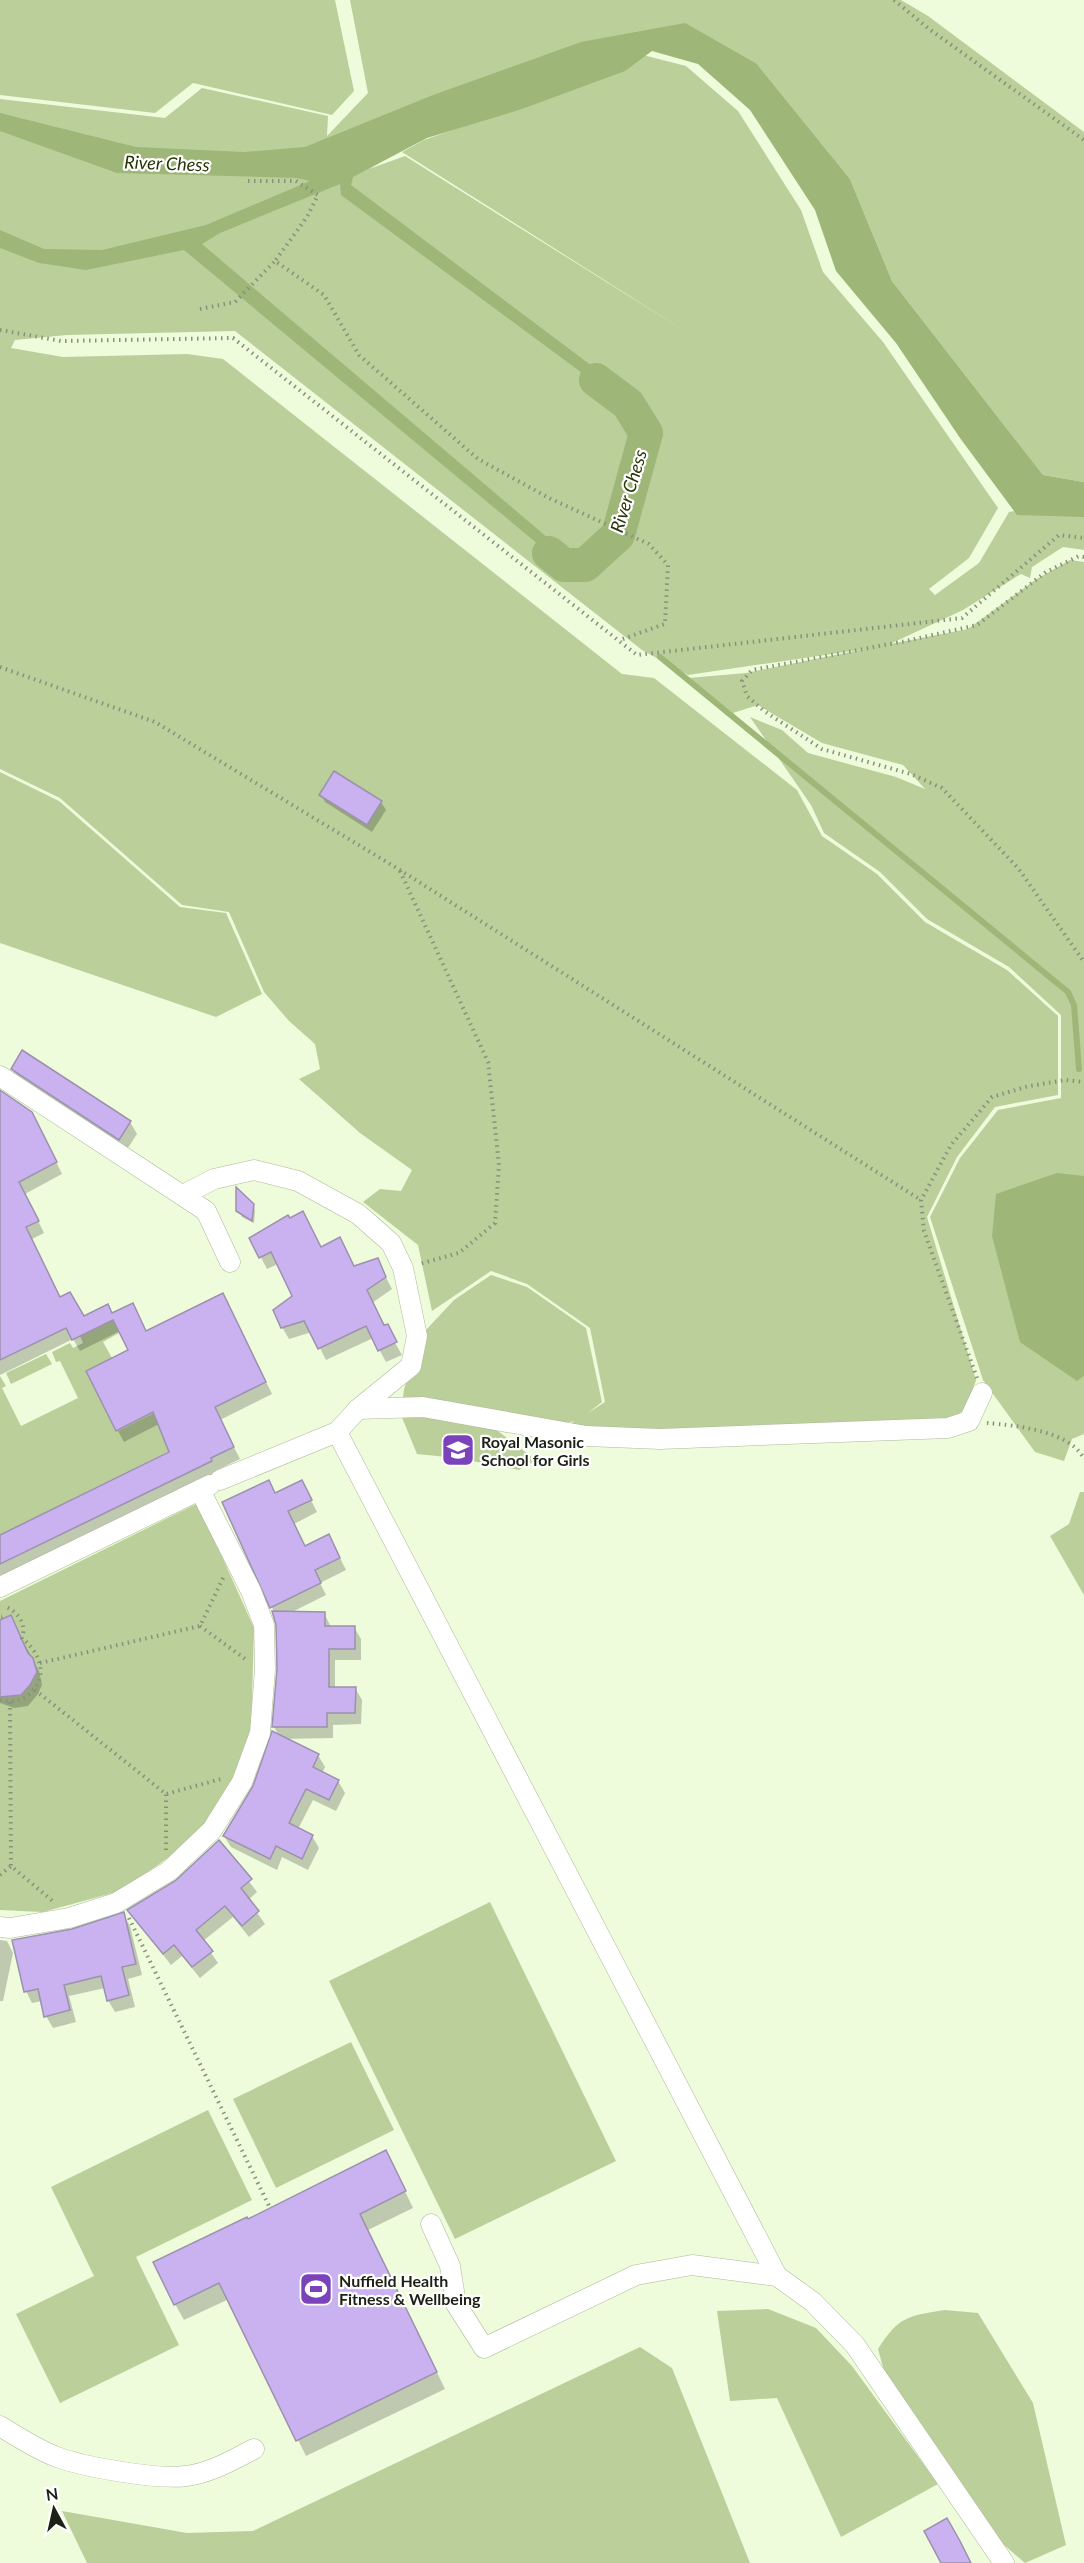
<svg xmlns="http://www.w3.org/2000/svg" width="1084" height="2563" font-family="Lato,sans-serif">
	<rect width="100%" height="100%" fill="#eefcdb"/>
	<g fill="#bbcf9a">
		<path d="M0,0H335L354,91L332,115L193,83L155,113L0,95Z"/>
		<path d="M350,0H901L928,16L1084,132V482L1043,475L892,281L850,179L757,64L581,42L369,169L405,156L688,333L402,152L424,140L618,73L643,55L686,66L738,111L801,210L823,272L883,342L998,508L969,558L929,589L935,595L979,563L1009,512L1084,499V550L1063,547L1032,567L1030,578L1021,574L963,610L890,644L968,629L1035,580L1070,560L1084,562V1434L1072,1439L1064,1461L1035,1452L983,1380L930,1217L960,1158L998,1110L1061,1098V1015L1009,967L927,919L880,872L824,833L811,805L750,717L782,730L808,753L896,777L925,789L903,765L822,743L758,705L733,713L688,678L746,673L865,649L688,675L642,650L235,331L67,335L15,340L11,348L63,357L187,354L223,359L622,674L654,678L797,790L822,836L877,874L925,922L1007,970L1058,1016V1095L995,1107L957,1157L927,1217L976,1380L968,1407L952,1419L644,1433L567,1427L574,1421L549,1429L494,1428L536,1460L519,1470L457,1458L417,1454L401,1415L404,1389L425,1331L454,1300L491,1275L527,1287L586,1328L602,1402L588,1413L605,1402L590,1328L527,1284L491,1271L432,1311L418,1245L363,1202L380,1189L401,1191L412,1170L360,1133L299,1079L320,1069L315,1044L289,1021L264,992L229,912L182,905L60,798L0,769V99L165,118L202,88L328,116L327,136L368,93Z"/>
		<path d="M0,772L59,801L180,907L226,913L262,994L216,1017L0,943Z"/>
		<path d="M113,1320L119,1333L103,1342L112,1358L86,1371L115,1430L173,1402L160,1431L163,1438L177,1447L0,1535V1376L6,1386L2,1388L21,1426L78,1398L60,1361L56,1362L52,1352L70,1343L73,1348L83,1343L80,1336Z"/>
		<path d="M46,1354L52,1364L11,1384L6,1373Z"/>
		<path d="M1080,1492H1084V1595L1050,1536L1069,1524Z"/>
		<path d="M198,1503L254,1628L251,1737L228,1789L207,1823L175,1853L120,1891L43,1912L0,1910V1601Z"/>
		<path d="M490,1902L616,2161L455,2239L329,1981Z"/>
		<path d="M351,2042L394,2130L276,2188L233,2099Z"/>
		<path d="M208,2110L252,2200L136,2257L179,2345L60,2403L16,2314L94,2276L51,2187Z"/>
		<path d="M768,2309L816,2328L852,2366L938,2484L841,2537L777,2398L730,2401L717,2311Z"/>
		<path d="M945,2310L978,2313L1033,2403L1066,2545L1025,2563L996,2538L964,2487L887,2382L878,2349C899,2316 908,2316 945,2310Z"/>
		<path d="M640,2347L672,2368L750,2563H87L62,2511L187,2533L253,2531Z"/>
	</g>
	<g fill="#9eb678" fill-rule="evenodd">
		<path d="M685,23L757,64L850,179L892,281L1043,475L1084,482V517L1017,515L960,438L896,343L836,271L815,210L750,110L698,64L652,51L625,71L522,109L427,138L353,177L351,185L644,405L661,434L631,541L597,572L580,579L184,250L86,270L39,263L0,248V230L44,249L102,250L206,225L310,181L297,178L117,173L0,131V113L136,147L244,152L305,147L433,95L581,42ZM340,184L341,195L635,412L648,437L622,535L592,561H575L202,244L220,233Z"/>
		<path d="M1057,1173L1084,1176V1376L1077,1381L1020,1342L992,1236L996,1194Z"/>
	</g>
	<g fill="#0003">
		<path d="M321,795L381,802L386,810L372,832L325,802Z"/>
		<path d="M12,1069L130,1122L137,1134L126,1151L19,1080Z"/>
		<path d="M0,1092L38,1125L62,1174L25,1194L44,1233L32,1239L60,1298L83,1318L112,1315L147,1332L223,1295L272,1394L220,1420L240,1459L217,1470L218,1473L0,1581V1536L171,1452L159,1424L124,1442L118,1431L160,1410L120,1331L80,1351L73,1339L0,1375Z"/>
		<path d="M254,1206L255,1211L254,1223L242,1217L237,1208Z"/>
		<path d="M251,1238L321,1248L354,1267L377,1260L392,1289L372,1303L402,1355L386,1362L373,1338L326,1360L312,1332L289,1339L282,1327L294,1297L278,1264L267,1269Z"/>
		<path d="M276,1494H308L317,1512L294,1524L305,1548H335L346,1570L320,1583L326,1595L290,1613H324L331,1627H354L361,1639V1660H335V1688H355L362,1700L361,1724L333,1725V1738L284,1739L318,1755L325,1767L322,1773L338,1781L345,1793L336,1811L313,1800L298,1829L312,1836L319,1848L308,1870L282,1857L277,1870L231,1847L224,1836L255,1787L280,1737L274,1727L278,1669V1624L272,1607Z"/>
		<path d="M1,1614L4,1619L10,1617L39,1671L42,1685L38,1694L28,1706L14,1708L0,1703Z"/>
		<path d="M219,1842L257,1892L248,1900L265,1924L249,1937L233,1917L203,1941L218,1963L200,1978L182,1956L171,1965L129,1911L176,1882Z"/>
		<path d="M123,1914L130,1926L142,1975L128,1979L135,2007L115,2012L108,2000L105,1988L69,1996L76,2022L53,2028L46,2016L42,2001L32,2003L26,1991L73,1931Z"/>
		<path d="M0,1940L7,1941L13,1953L3,2001H0Z"/>
		<path d="M394,2168L413,2208L368,2230L445,2389L306,2456L229,2299L184,2320L175,2304L248,2221Z"/>
	</g>
	<g fill="none" stroke-linecap="round" stroke-linejoin="round">
		<path stroke="#9eb678" stroke-width="6" d="M660,657L1068,992L1074,1005L1079,1069"/>
		<path stroke="#9eb678" stroke-width="34" d="M549,553L564,565H585L618,535L646,433L628,404L596,380"/>
	</g>
	<g fill="#c9b2ef" stroke="#9c91af" stroke-width="1.5">
		<path d="M334,771L382,801L367,825L319,795Z"/>
		<path d="M22,1050L131,1121L119,1140L11,1069Z"/>
		<path d="M0,1090L32,1112L57,1162L19,1182L39,1221L26,1227L60,1297L70,1292L84,1316L108,1304L112,1313L133,1303L146,1331L223,1293L266,1382L215,1407L234,1447L211,1458L212,1461L0,1564V1535L169,1452L153,1412L116,1431L86,1371L128,1350L113,1320L72,1340L66,1328L0,1360Z"/>
		<path d="M236,1187L254,1204L252,1221L236,1211Z"/>
		<path d="M303,1211L321,1247L340,1237L354,1266L378,1258L386,1277L367,1290L384,1325L388,1324L397,1342L378,1351L366,1326L318,1349L304,1321L281,1328L273,1310L292,1296L271,1252L259,1258L249,1238L288,1215L290,1218Z"/>
		<path d="M269,1480L275,1493L302,1480L312,1500L288,1511L305,1546L329,1534L340,1558L315,1570L321,1583L270,1608L222,1502Z"/>
		<path d="M272,1611L325,1612V1626H355V1649H329V1687H356L355,1713H327V1727H272L277,1669L276,1625Z"/>
		<path d="M11,1615L28,1653L33,1658L37,1672L30,1685L21,1695L0,1697V1620Z"/>
		<path d="M272,1731L319,1754L313,1767L339,1780L329,1800L306,1789L289,1823L313,1835L302,1859L276,1846L270,1859L223,1836L253,1786Z"/>
		<path d="M219,1840L252,1879L241,1888L259,1911L242,1926L225,1906L196,1930L213,1951L192,1967L174,1945L163,1954L127,1910L175,1881Z"/>
		<path d="M124,1912L136,1964L122,1967L129,1995L107,2001L101,1976L64,1985L70,2010L44,2017L38,1989L24,1992L12,1940L72,1929Z"/>
		<path d="M386,2150L406,2191L360,2214L437,2372L296,2441L219,2283L174,2305L153,2262L247,2217L248,2219Z"/>
		<path d="M947,2518L960,2541L971,2563H941L924,2531Z"/>
	</g>
	<g fill="none" stroke-linecap="round" stroke-linejoin="round">
		<defs>
			<g id="minor">
				<path d="M0,1076L206,1211L230,1262"/>
				<path d="M183,1195L214,1179L254,1170L298,1181L358,1214L391,1243L403,1268L417,1336L411,1366L358,1409L337,1432L220,1480"/>
				<path d="M358,1409L423,1407L586,1436L660,1439L948,1428L969,1421L982,1393"/>
				<path d="M337,1432L777,2276"/>
				<path d="M0,1587L210,1485"/>
				<path d="M0,1927L10,1928L69,1918L116,1903L169,1871L212,1830L242,1782L260,1733L265,1669L264,1625L251,1591L200,1490"/>
				<path d="M431,2224L450,2266L456,2304L484,2348L636,2275L692,2265L777,2276L813,2302L855,2345L1004,2563"/>
				<path d="M0,2426C18,2437 38,2450 57,2457C84,2467 158,2480 186,2476C211,2473 232,2460 254,2449"/>
			</g>
		</defs>
		<use href="#minor" stroke="#acb999" stroke-width="21"/>
		<g stroke="#88917b" stroke-width="4" stroke-dasharray="1.5 4.5" stroke-linecap="butt">
			<path d="M894,0L929,29L1084,140"/>
			<path d="M248,181H296L318,195L307,217L275,261L324,295L359,355L478,459L551,499L649,544L668,565L665,624L620,640"/>
			<path d="M200,309L235,302L275,261"/>
			<path d="M0,330L61,341L233,338L637,655L962,618L1059,535L1084,538"/>
			<path d="M1084,557L1079,556L1046,572L977,625L906,641L752,670L742,681L747,696L764,711L822,749L911,774L942,788L1018,868L1084,962"/>
			<path d="M0,667L155,722L400,870L921,1200"/>
			<path d="M400,871L488,1062L499,1165L495,1223L459,1253L419,1264"/>
			<path d="M977,1378L924,1231L921,1200L951,1145L992,1097L1029,1086L1066,1080L1084,1082"/>
			<path d="M987,1423C1014,1425 1071,1431 1084,1459"/>
			<path d="M200,1626L248,1661"/>
			<path d="M40,1663L200,1626L224,1576"/>
			<path d="M35,1690L166,1794L221,1779"/>
			<path d="M0,1700C24,1707 47,1686 39,1661C36,1652 29,1644 22,1638C27,1623 17,1611 4,1606"/>
			<path d="M10,1702L11,1866L55,1903"/>
			<path d="M166,1850V1794"/>
			<path d="M0,1875L11,1866"/>
			<path d="M129,1918L270,2208"/>
		</g>
		<use href="#minor" stroke="#fff" stroke-width="20"/>
	</g>
	<defs>
		<symbol id="school-square" viewBox="-11 -11 22 22"><rect x="-9" y="-9" width="18" height="18" rx="4" fill="#7b43ba" stroke="#fff"/><path d="M0-5L7-2L0 1L-7-2ZM-4 1L0 2.5L4 1V4Q0 6-4 4Z" fill="#fff"/></symbol>
		<symbol id="stadium-square" viewBox="-11 -11 22 22"><rect x="-9" y="-9" width="18" height="18" rx="4" fill="#7b43ba" stroke="#fff"/><path d="M0-5a6.5 5 0 1 0 0 10a6.5 5 0 1 0 0-10ZM-3.5-1.8h7v3.6h-7Z" fill="#fff"/></symbol>
	</defs>
	<g fill-rule="evenodd">
		<use href="#school-square" x="439" y="1431" width="38" height="38"/>
		<use href="#stadium-square" x="297" y="2270" width="38" height="38"/>
	</g>
	<g text-anchor="middle" dominant-baseline="central" stroke-width="4.5" stroke-linejoin="round" paint-order="stroke">
		<g font-size="16" font-weight="bold" fill="#1c2015" stroke="#fff" text-anchor="start">
			<text x="481" y="1441">Royal Masonic<tspan x="481" dy="18">School for Girls</tspan></text>
			<text x="339" y="2280">Nuffield Health<tspan x="339" dy="18">Fitness &amp; Wellbeing</tspan></text>
		</g>
		<g font-size="18" font-style="italic" fill="#273505" stroke="#fff">
			<text transform="translate(167 163) rotate(2)">River Chess</text>
			<text transform="translate(628 491) rotate(-73)">River Chess</text>
		</g>
	</g>
	<g transform="translate(54 2509) rotate(352)" stroke="#ffffff" stroke-width="4.5" paint-order="stroke">
	<path d="M0-4.5L10 22L0 15L-10 22Z" fill="#1c2015"/>
	<text y="-9" font-size="16" font-weight="bold" text-anchor="middle" fill="#1c2015">N</text>
	</g>
</svg>
